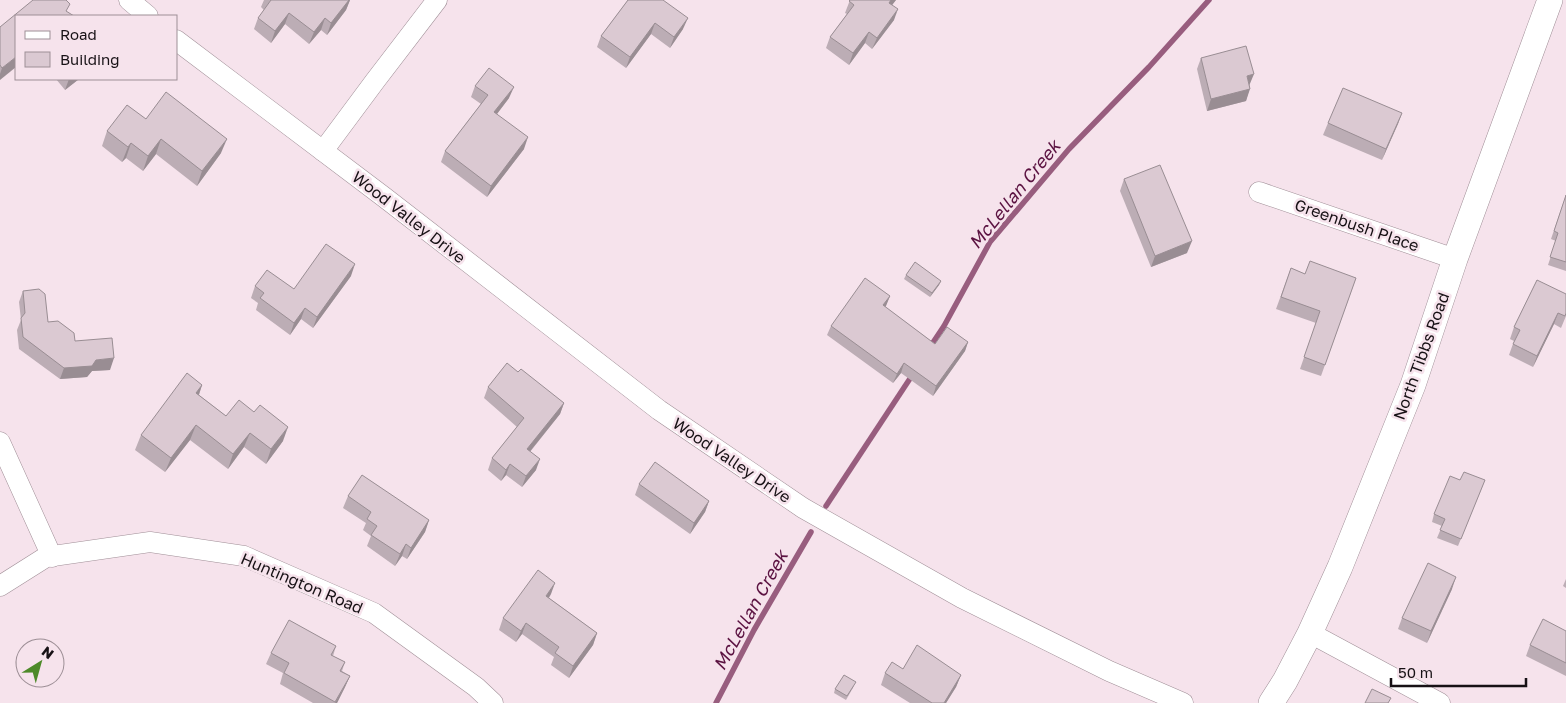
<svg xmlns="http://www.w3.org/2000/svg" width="1566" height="703" font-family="'Golos Text',sans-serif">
	<rect width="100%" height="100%" fill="#f6e3ec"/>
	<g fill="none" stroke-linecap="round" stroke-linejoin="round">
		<g stroke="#985d7e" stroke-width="5.5">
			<path d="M930,347L944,326L990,242L1069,149L1149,67L1209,0"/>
			<path d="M826,506L913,374"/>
			<path d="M716,703L754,630L811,532"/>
		</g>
		<defs>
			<g id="minor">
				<path d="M129,0L148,16"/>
				<path d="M176,40L384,197L659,410L803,508L962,598L1109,671L1183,703"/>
				<path d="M323,151L375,81L437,0"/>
				<path d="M1259,192L1455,259"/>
				<path d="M0,442L52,557"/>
				<path d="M0,586L46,557L150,542L244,556L374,613L476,687L493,703"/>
				<path d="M1310,633L1440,703"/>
			</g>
			<path id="tertiary" d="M1271,703L1285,681L1310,633L1340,567L1413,385L1455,259L1550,0"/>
		</defs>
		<use href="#minor" stroke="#a08f97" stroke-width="21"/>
		<use href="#tertiary" stroke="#a08f97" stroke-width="26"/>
		<use href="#minor" stroke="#fff" stroke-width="20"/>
		<use href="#tertiary" stroke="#fff" stroke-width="25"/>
	</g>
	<g fill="#bcadb5">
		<path d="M264,0H350L346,10L327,35L321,30L309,44L285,24L271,43L254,29L258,18L264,10L261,7Z"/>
		<path d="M628,0L683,29L670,48L651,34L626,68L597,47L601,36Z"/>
		<path d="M850,0H896L892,5L894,20L872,49L865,43L849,65L826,48L830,37L847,14L845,13Z"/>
		<path d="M16,16L0,80V27Z"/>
		<path d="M1201,58L1250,86L1246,101L1207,111L1197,69Z"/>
		<path d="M56,79H79L65,90Z"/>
		<path d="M475,86L509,98L497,114L524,149L487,197L441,162L445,151L481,104L471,97Z"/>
		<path d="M1402,113L1382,160L1323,135L1328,123Z"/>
		<path d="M146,119L221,153L197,186L156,154L143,171L126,158L122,162L102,146L107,131Z"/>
		<path d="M1124,179L1187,253L1151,267L1120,191Z"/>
		<path d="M1566,195V271L1548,265L1556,241L1551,239Z"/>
		<path d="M1291,268L1305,274L1356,278L1321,376L1300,369L1316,323L1276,309Z"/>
		<path d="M906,275L941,281L939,285L930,297L904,279Z"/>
		<path d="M351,276L313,328L301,319L290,335L256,310L258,303L251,298L255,286L294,289Z"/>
		<path d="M1537,280L1566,316L1561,328L1554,324L1533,367L1509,355L1514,341L1510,339L1514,327Z"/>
		<path d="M23,291L48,322L75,341L110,370L92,371L87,377L60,379L19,349L17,330L21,320L19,302Z"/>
		<path d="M890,296L885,307L935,344L968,342L965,351L933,396L901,373L893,383L827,335L831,326Z"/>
		<path d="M518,372L564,403L560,414L530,452L536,470L522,487L506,475L501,481L488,470L492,458L517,427L484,398L488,387Z"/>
		<path d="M202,385L199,395L226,416L283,441L266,464L244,447L228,469L190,440L165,472L135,450L141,435Z"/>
		<path d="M1460,480H1485L1458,546L1437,538L1442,526L1432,522L1434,514Z"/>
		<path d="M639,484L709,501L705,512L690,534L635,495Z"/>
		<path d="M348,496L429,520L425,532L407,559L402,556L395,566L367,546L371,536L363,530L366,523L343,508Z"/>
		<path d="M1566,579V588L1563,586Z"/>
		<path d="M1452,589L1427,643L1398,629L1402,618Z"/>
		<path d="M551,594L549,598L597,633L593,645L569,678L551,665L554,657L522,634L516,642L499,630L503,618Z"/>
		<path d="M1566,631V676L1526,656L1530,645Z"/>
		<path d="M336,646L333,656L345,662L342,671L350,676L345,687L337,703H313L280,684L283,673L266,664L271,653Z"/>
		<path d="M903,669L961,675L956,687L946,703H910L881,685L885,673Z"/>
		<path d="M854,686L846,700L834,693L835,689Z"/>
	</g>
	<g fill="#998d93">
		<path d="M349,0H350L346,10L327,35L331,23Z"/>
		<path d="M891,0H896L885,14L889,3Z"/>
		<path d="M898,9L894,20L872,49L877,38Z"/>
		<path d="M289,13L285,24L271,43L275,31Z"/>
		<path d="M325,18L321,30L309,44L314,32Z"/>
		<path d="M688,18L683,29L670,48L674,37Z"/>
		<path d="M655,23L651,34L626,68L630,57Z"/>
		<path d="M869,32L865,43L849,65L853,53Z"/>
		<path d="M16,57V67L0,80V74L2,68Z"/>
		<path d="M1254,74L1249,86L1247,76Z"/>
		<path d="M69,79H79L65,90Z"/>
		<path d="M514,87L509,98L490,123L494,112Z"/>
		<path d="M1250,89L1246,101L1207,111L1211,99Z"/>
		<path d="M1402,113L1398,124L1382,160L1386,149Z"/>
		<path d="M528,137L524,149L487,197L491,186Z"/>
		<path d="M161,139L156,154L143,171L148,156Z"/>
		<path d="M227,139L221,153L197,186L202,171Z"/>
		<path d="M131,143L126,158L122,162L128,147Z"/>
		<path d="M1192,241L1187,253L1151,267L1155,256Z"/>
		<path d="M355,264L351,276L313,328L317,317Z"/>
		<path d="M941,281L939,285L930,297L932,293Z"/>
		<path d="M890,296L886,306L880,315L883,305Z"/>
		<path d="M305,308L301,319L290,335L294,323Z"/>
		<path d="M1558,313L1554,324L1533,367L1537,356Z"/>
		<path d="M968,342L965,351L933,396L936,386Z"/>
		<path d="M114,358L110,370L92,371L87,377L60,379L64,368L96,360Z"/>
		<path d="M904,363L901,373L893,383L897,374Z"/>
		<path d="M202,385L197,400L196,393Z"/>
		<path d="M564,403L560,414L523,460L527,449Z"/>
		<path d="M196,425L190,440L165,472L171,458Z"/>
		<path d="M288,427L283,441L266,464L271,449Z"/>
		<path d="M250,433L244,447L228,469L233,454Z"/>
		<path d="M540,459L536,470L522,487L526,476Z"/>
		<path d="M510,464L506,475L501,481L506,470Z"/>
		<path d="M709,501L705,512L690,534L694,523Z"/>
		<path d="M429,520L425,532L407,559L411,548Z"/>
		<path d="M406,544L402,556L395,566L400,554Z"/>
		<path d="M1456,577L1452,589L1427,643L1431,631Z"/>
		<path d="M555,583L551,594L542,607L546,596Z"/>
		<path d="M526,623L522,634L516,642L521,631Z"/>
		<path d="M597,633L593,645L569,678L573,666Z"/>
		<path d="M961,675L956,687L946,703H944Z"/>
		<path d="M350,676L345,687L337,703H335Z"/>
	</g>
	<g fill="#dbc9d2" stroke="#998d93">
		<path d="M33,0H66L70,4L66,11L74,16H16V57L2,68L0,65V27Z"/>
		<path d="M271,0H349L331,23L325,18L314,32L289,13L275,31L258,18Z"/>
		<path d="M628,0H663L688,18L674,37L655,23L630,57L601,36Z"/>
		<path d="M850,0H891L889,3L898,9L877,38L869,32L853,53L830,37L854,5L849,1Z"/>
		<path d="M1246,46L1254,74L1247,76L1250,89L1211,99L1201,58Z"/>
		<path d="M489,68L514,87L494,112L528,137L491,186L445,151L488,95L475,86Z"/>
		<path d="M1343,88L1402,113L1386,149L1328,123Z"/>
		<path d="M166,92L227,139L202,171L161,139L148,156L131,143L128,147L107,131L127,105L146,119Z"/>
		<path d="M1160,165L1192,241L1155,256L1124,179Z"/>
		<path d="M1566,195V262L1550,257L1558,233L1554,231Z"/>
		<path d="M326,244L355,264L317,317L305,308L294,323L260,298L264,293L255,286L267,270L294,289Z"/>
		<path d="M1310,261L1356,278L1325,365L1304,357L1320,311L1281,297L1291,268L1305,274Z"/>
		<path d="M915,262L941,281L932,293L906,275Z"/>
		<path d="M865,278L890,296L883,305L935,344L947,327L968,342L936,386L904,363L897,374L831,326Z"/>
		<path d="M1537,280L1566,294V313L1565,316L1558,313L1537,356L1513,344L1520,330L1514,327Z"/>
		<path d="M39,289L45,294L48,322L58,321L74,333L75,341L112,338L114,358L96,360L92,366L64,368L23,337L21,318L25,313L23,291Z"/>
		<path d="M507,363L518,372L521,369L564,403L527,449L540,459L526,476L510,464L506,470L492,458L524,418L488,387Z"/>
		<path d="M187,373L202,385L196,393L226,416L239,400L254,412L260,405L288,427L271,449L250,433L233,454L196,425L171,458L141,435Z"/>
		<path d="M655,462L709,501L694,523L639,484Z"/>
		<path d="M1464,472L1485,480L1461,539L1440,530L1445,519L1434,514L1450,476L1460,480Z"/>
		<path d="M362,475L429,520L411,548L406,544L400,554L371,535L377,526L367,519L371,512L348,496Z"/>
		<path d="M1428,563L1456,577L1431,631L1402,618Z"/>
		<path d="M538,570L555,583L546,596L597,633L573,666L555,653L559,647L526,623L521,631L503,618Z"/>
		<path d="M1543,619L1566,631V663L1530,645Z"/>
		<path d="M289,620L336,646L331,655L345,662L340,671L350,676L335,702L284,673L289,663L271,653Z"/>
		<path d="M917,645L961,675L944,703H932L885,673L892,662L903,669Z"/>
		<path d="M844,675L856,682L847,696L835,689Z"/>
		<path d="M1372,689L1391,698L1388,703H1365Z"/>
	</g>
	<g text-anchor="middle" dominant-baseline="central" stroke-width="5" stroke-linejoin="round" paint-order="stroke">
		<g font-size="16" fill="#171115" stroke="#f6e3ec">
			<text transform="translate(409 217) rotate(38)">Wood Valley Drive</text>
			<text transform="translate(1357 225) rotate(19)">Greenbush Place</text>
			<text transform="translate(1421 356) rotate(-70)">North Tibbs Road</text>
			<text transform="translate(732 460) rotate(34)">Wood Valley Drive</text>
			<text transform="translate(302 583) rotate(23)">Huntington Road</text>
		</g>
		<g font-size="18" font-style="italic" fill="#5b1241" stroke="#f6e3ec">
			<text transform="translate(1014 194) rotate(-51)">McLellan Creek</text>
			<text transform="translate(750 610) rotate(-61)">McLellan Creek</text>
		</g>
	</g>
	<rect x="15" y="15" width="162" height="65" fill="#f6e3ec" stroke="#9d8f96"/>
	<rect x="25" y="31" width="25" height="8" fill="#ffffff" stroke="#9d8f96"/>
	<text x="60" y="40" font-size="15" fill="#171115">Road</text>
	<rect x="25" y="52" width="25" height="15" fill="#dbc9d2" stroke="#9d8f96"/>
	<text x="60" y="65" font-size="15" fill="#171115">Building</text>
	<g transform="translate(40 663) rotate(37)"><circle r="24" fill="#f6e3ec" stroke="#9d8f96"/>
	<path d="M0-4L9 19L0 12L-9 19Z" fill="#4d8a29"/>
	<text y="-8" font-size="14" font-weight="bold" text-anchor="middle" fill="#171115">N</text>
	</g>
	<path d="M1391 678v8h135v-8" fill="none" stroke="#171115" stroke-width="2.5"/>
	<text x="1398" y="678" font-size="15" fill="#171115" stroke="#f6e3ec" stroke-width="4" paint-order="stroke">50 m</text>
</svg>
